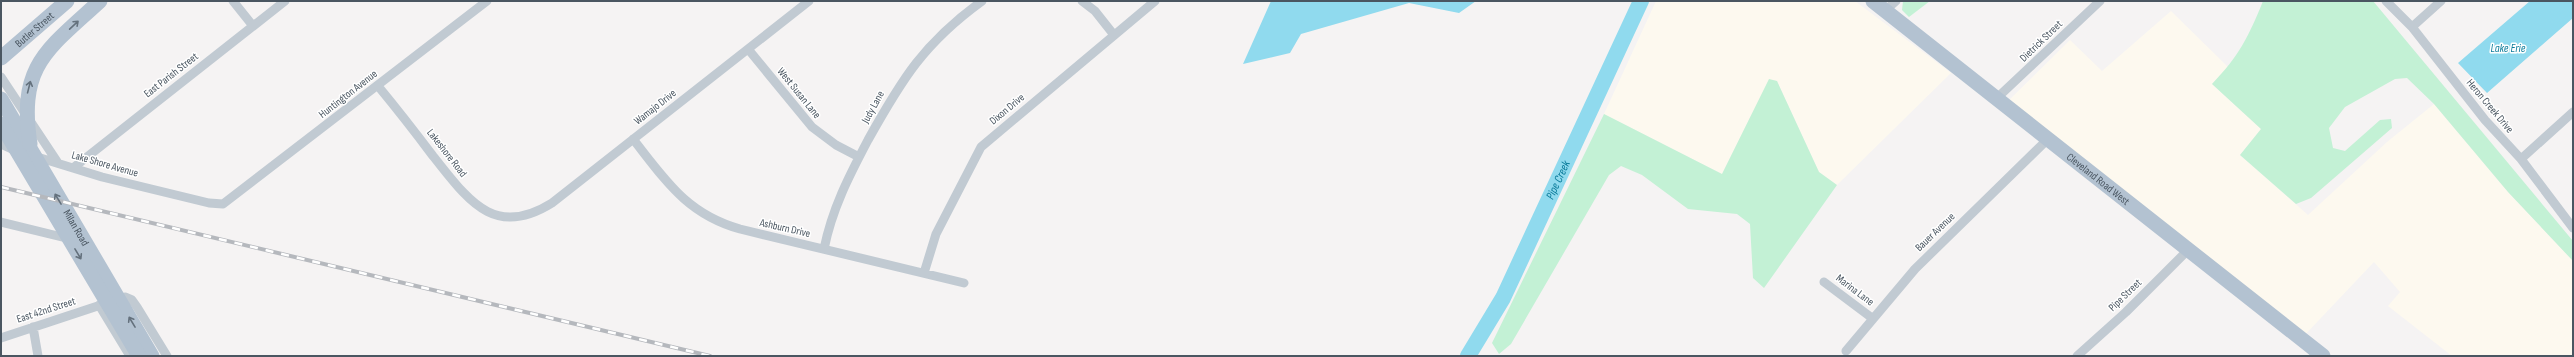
<svg xmlns="http://www.w3.org/2000/svg" width="2574" height="357" font-family="'Sofia Sans Condensed',sans-serif">
	<style>
		.commercial { fill: #fdf9ef }
		.green { fill: #c3f1d5 }
		.water { fill: #90daee }
		.lines { fill: none; stroke-linecap: round; stroke-linejoin: round }
		.river { stroke: #90daee; stroke-width: 16 }
		.minor { stroke: #c1cad2; stroke-width: 9 }
		.primary { stroke: #b3c2d1; stroke-width: 15 }
		.rail-casing { stroke: #b5b8bd; stroke-width: 4 }
		.rail { stroke: #fff; stroke-width: 2.5; stroke-dasharray: 8; stroke-linecap: butt }
		.oneway { stroke: #64717d }
		.labels { text-anchor: middle; dominant-baseline: central; stroke-width: 3; stroke-linejoin: round; paint-order: stroke }
		.street-label { font-size: 11px; fill: #4a5661; stroke: #fff }
		.water-label { font-size: 12px; font-style: italic; fill: #0c7c9b; stroke: #fff }
	</style>
	<rect width="100%" height="100%" fill="#f5f3f3"/>
	<path class="commercial" d="M1656,1H1855L1951,73L1837,185L1819,172L1777,81L1769,80L1722,174L1604,114Z
		M2171,11L2228,67L2212,84L2261,129L2240,155L2308,215L2387,142L2434,104L2508,192L2573,261V356H2452L2388,306L2400,292L2374,262L2301,339L2001,108L2070,40L2102,71Z"/>
	<path class="green" d="M1903,1H1930L1909,17L1902,10Z
		M2263,1H2373L2573,241V261L2508,192L2434,104L2407,78L2395,79L2345,107L2329,128L2333,148L2345,151L2380,120L2391,119L2392,128L2311,198L2296,204L2240,155L2261,129L2212,84C2239,56 2249,36 2263,1Z
		M1769,79L1777,81L1819,172L1837,185L1764,288L1753,278L1750,224L1737,214L1688,209L1642,175L1621,166L1609,175L1511,344L1499,354L1492,343L1604,114L1722,174Z"/>
	<path class="water" d="M1271,1H1476L1459,13L1409,3L1301,34L1290,53L1243,64Z
		M2530,1H2573V18L2487,93L2458,63Z"/>
	<g class="lines">
		<path class="river" id="s1" d="M1468,356L1503,298L1641,1"/>
		<path class="minor" d="M233,1L253,26
			M1082,1L1095,11L1114,35
			M2386,1L2412,27L2485,120L2521,159L2573,228
			M1886,10L1896,1
			M2412,27L2441,1
			M748,49L812,127L836,145L859,157
			M1,77L58,163
			M378,86C397,109 415,132 433,156C467,198 493,240 552,203L809,1
			M1998,97L2100,1
			M633,139C666,181 687,214 740,229L964,283
			M1,144L18,152
			M34,156L102,177L209,203L223,204L487,1
			M2521,159L2573,112
			M73,168L285,1
			M1,222L62,237
			M824,249C832,209 849,176 868,140C902,79 924,43 982,1
			M924,273L936,234L981,147L1155,1
			M1824,282L1872,318
			M99,305L130,356
			M33,327L38,356
			M1,338L125,297L132,300L137,307L167,356
			M1846,351L1915,269L2049,138
			M2077,356L2126,312L2188,250"/>
		<g class="primary">
			<path id="s2" d="M1873,1L2323,356"/>
			<path id="s3" d="M1,58L67,1"/>
			<path id="s4" d="M1,99L152,356"/>
			<path d="M1,124L139,356"/>
			<path d="M30,144C18,65 47,50 100,1"/>
		</g>
		<g class="rail-casing">
			<path id="rail" d="M1,187L710,356"/>
		</g>
		<use href="#rail" class="rail"/>
	</g>
	<defs><path id="oneway-shaft" d="M-6 0H5M1.5-3L5.5 0L1.5 3" fill="none" stroke-width="1.6" stroke-linecap="round" stroke-linejoin="round"/></defs>
	<g class="oneway">
		<use href="#oneway-shaft" transform="translate(74 25) rotate(-43)"/>
		<use href="#oneway-shaft" transform="translate(29 87) rotate(-76)"/>
		<use href="#oneway-shaft" transform="translate(58 199) rotate(-121)"/>
		<use href="#oneway-shaft" transform="translate(78 254) rotate(59)"/>
		<use href="#oneway-shaft" transform="translate(132 322) rotate(-121)"/>
	</g>
	<g class="labels">
		<g class="street-label">
			<text stroke="none"><textPath href="#s3" startOffset="44">Butler Street</textPath></text>
			<text transform="translate(2041 41) rotate(-44)">Dietrick Street</text>
			<text transform="translate(171 75) rotate(-38)">East Parish Street</text>
			<text transform="translate(799 93) rotate(51)">West Susan Lane</text>
			<text transform="translate(348 94) rotate(-38)">Huntington Avenue</text>
			<text transform="translate(2490 106) rotate(50)">Heron Creek Drive</text>
			<text transform="translate(655 107) rotate(-38)">Wamajo Drive</text>
			<text transform="translate(873 107) rotate(-61)">Judy Lane</text>
			<text transform="translate(1007 109) rotate(-40)">Dixon Drive</text>
			<text transform="translate(447 153) rotate(52)">Lakeshore Road</text>
			<text transform="translate(105 164) rotate(16)">Lake Shore Avenue</text>
			<text stroke="none"><textPath href="#s2" startOffset="287">Cleveland Road West</textPath></text>
			<text stroke="none"><textPath href="#s4" startOffset="149">Milan Road</textPath></text>
			<text transform="translate(785 228) rotate(13)">Ashburn Drive</text>
			<text transform="translate(1935 232) rotate(-44)">Bauer Avenue</text>
			<text transform="translate(1855 290) rotate(37)">Marina Lane</text>
			<text transform="translate(2125 295) rotate(-44)">Pipe Street</text>
			<text transform="translate(46 310) rotate(-18)">East 42nd Street</text>
		</g>
		<g class="water-label">
			<text x="2508" y="48">Lake Erie</text>
			<text stroke="none"><textPath href="#s1" startOffset="198">Pipe Creek</textPath></text>
		</g>
	</g>
	<rect width="2574" height="357" fill="none" stroke="#4a5661" stroke-width="4"/>
</svg>
